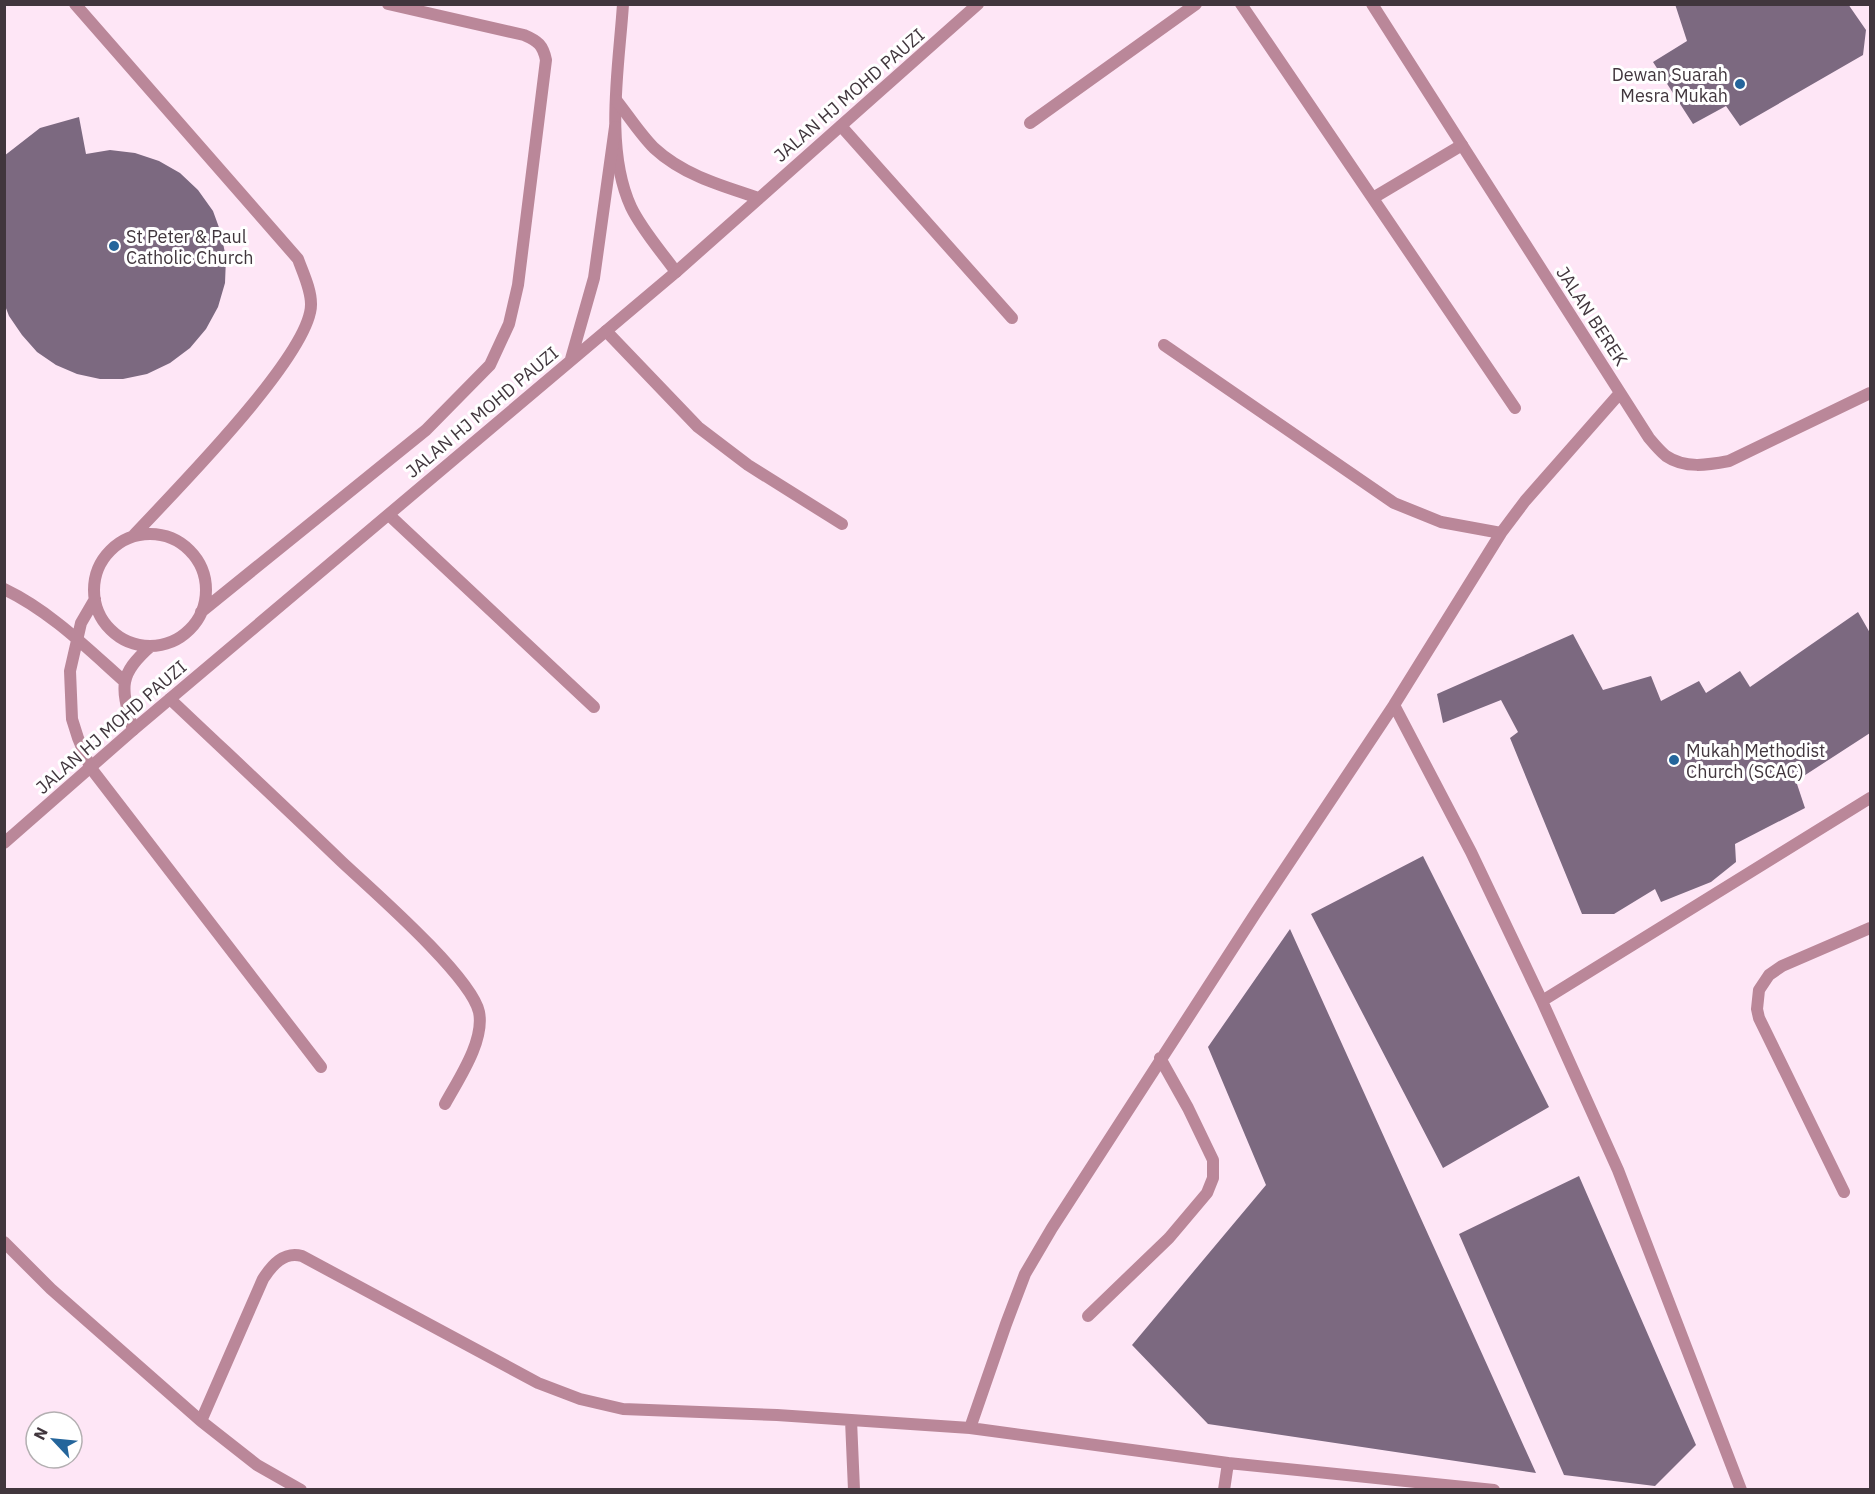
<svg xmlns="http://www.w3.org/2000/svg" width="1875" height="1494" font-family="'IBM Plex Sans',sans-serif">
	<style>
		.building { fill: #7c6980 }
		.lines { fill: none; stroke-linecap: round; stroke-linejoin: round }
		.service { stroke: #ba8799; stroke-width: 12 }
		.minor { stroke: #ba8799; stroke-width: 12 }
		.tertiary { stroke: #ba8799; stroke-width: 12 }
		.poi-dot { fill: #24659b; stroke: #fff; stroke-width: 2 }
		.labels { text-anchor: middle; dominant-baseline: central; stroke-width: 6; stroke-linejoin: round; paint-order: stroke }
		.poi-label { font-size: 18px; fill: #41363d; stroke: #fff; text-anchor: start }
		.street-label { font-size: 18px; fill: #41363d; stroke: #fff }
	</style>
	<rect width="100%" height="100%" fill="#fee6f6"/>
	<path class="building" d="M1675,4H1848L1866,30L1863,55L1740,126L1726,106L1693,124L1653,62L1687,41Z
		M79,117L86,154L110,150L135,153L159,161L180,173L198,190L213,211L221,233L226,258L225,283L218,307L206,329L190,348L170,363L147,374L123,379H100L77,374L56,365L37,352L22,335L9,316L4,303V156L40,128Z
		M1858,612L1870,633V733L1796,781L1805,808L1735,844L1736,862L1711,882L1661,902L1655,889L1614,914H1582L1510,738L1518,732L1501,700L1443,723L1437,694L1573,634L1603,690L1651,676L1661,701L1699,681L1706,693L1740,671L1750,687Z
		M1423,856L1549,1107L1443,1168L1311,914Z
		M1290,929L1536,1473L1208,1424L1132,1345L1266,1185L1208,1047Z
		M1579,1176L1696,1445L1655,1486L1564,1475L1459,1234Z"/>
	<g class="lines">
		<path class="service" d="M75,4L298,259C303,273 311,289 311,304C312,354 171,495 133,536
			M1241,4L1515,408
			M1030,123L1196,4
			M841,126L1012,318
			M1373,198L1462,145
			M606,331L698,427L748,465L842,524
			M389,515L594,707
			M94 590a56 56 0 1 1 112 0a56 56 0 1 1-112 0Z
			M4,589C50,611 87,648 124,681
			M95,599L81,623L70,671L72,719L78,738L90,767L321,1067
			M201,612L426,430L490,365L509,324L518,285L546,60C543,45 538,41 524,35L388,4
			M170,699C227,753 285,807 342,862C372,890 471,976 479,1012C485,1041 458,1080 445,1104
			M133,730C122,689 116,676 151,646"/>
		<path class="minor" d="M623,4C619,67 604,148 631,207C642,230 661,251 676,272
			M1372,4L1649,438C1654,444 1660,451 1666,456C1685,469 1708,465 1729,461L1870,393
			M1164,345L1394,503L1441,522L1501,533
			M1394,705L1471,852L1542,1001L1618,1170L1741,1490
			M1542,1001L1870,798
			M1844,1192L1759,1018L1757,1009L1759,990L1769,975L1782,966L1870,928
			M4,1242L51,1289L201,1421L263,1279C272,1265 284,1251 302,1256L538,1383L580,1399L623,1409L777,1415L970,1428L1228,1463L1494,1490
			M1088,1316L1169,1238L1207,1193L1213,1178V1160L1188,1108L1160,1058
			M851,1420L854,1490
			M201,1421L257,1465L301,1490
			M970,1428L1006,1324L1025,1274L1052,1228L1255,914L1394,705L1501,533L1525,501L1620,393
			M1224,1490L1228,1463"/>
		<path class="tertiary" d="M616,100C628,115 640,134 654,148C683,175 722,186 759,198
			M571,359L594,278L615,127
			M4,843L133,730L676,272L978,4"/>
	</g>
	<g class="poi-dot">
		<circle cx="1740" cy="84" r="6"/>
		<circle cx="114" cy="246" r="6"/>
		<circle cx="1674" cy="760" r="6"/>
	</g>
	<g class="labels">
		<g class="poi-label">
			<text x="1728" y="74" text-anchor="end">Dewan Suarah<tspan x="1728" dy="21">Mesra Mukah</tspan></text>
			<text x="126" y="236">St Peter &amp; Paul<tspan x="126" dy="21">Catholic Church</tspan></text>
			<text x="1686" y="750">Mukah Methodist<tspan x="1686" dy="21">Church (SCAC)</tspan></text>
		</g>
		<g class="street-label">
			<text transform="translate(849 95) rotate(-41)">JALAN HJ MOHD PAUZI</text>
			<text transform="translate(1592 316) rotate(57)">JALAN BEREK</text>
			<text transform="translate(482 412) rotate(-40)">JALAN HJ MOHD PAUZI</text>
			<text transform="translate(111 727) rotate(-41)">JALAN HJ MOHD PAUZI</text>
		</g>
	</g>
	<rect width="1875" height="1494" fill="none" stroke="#41363d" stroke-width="12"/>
	<g transform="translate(54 1440) rotate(296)"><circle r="28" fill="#ffffff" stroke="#b3afb1" stroke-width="1.5"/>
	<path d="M0-4.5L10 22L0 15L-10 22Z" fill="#24659b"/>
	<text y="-9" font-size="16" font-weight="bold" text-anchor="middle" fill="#41363d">N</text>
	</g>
</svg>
